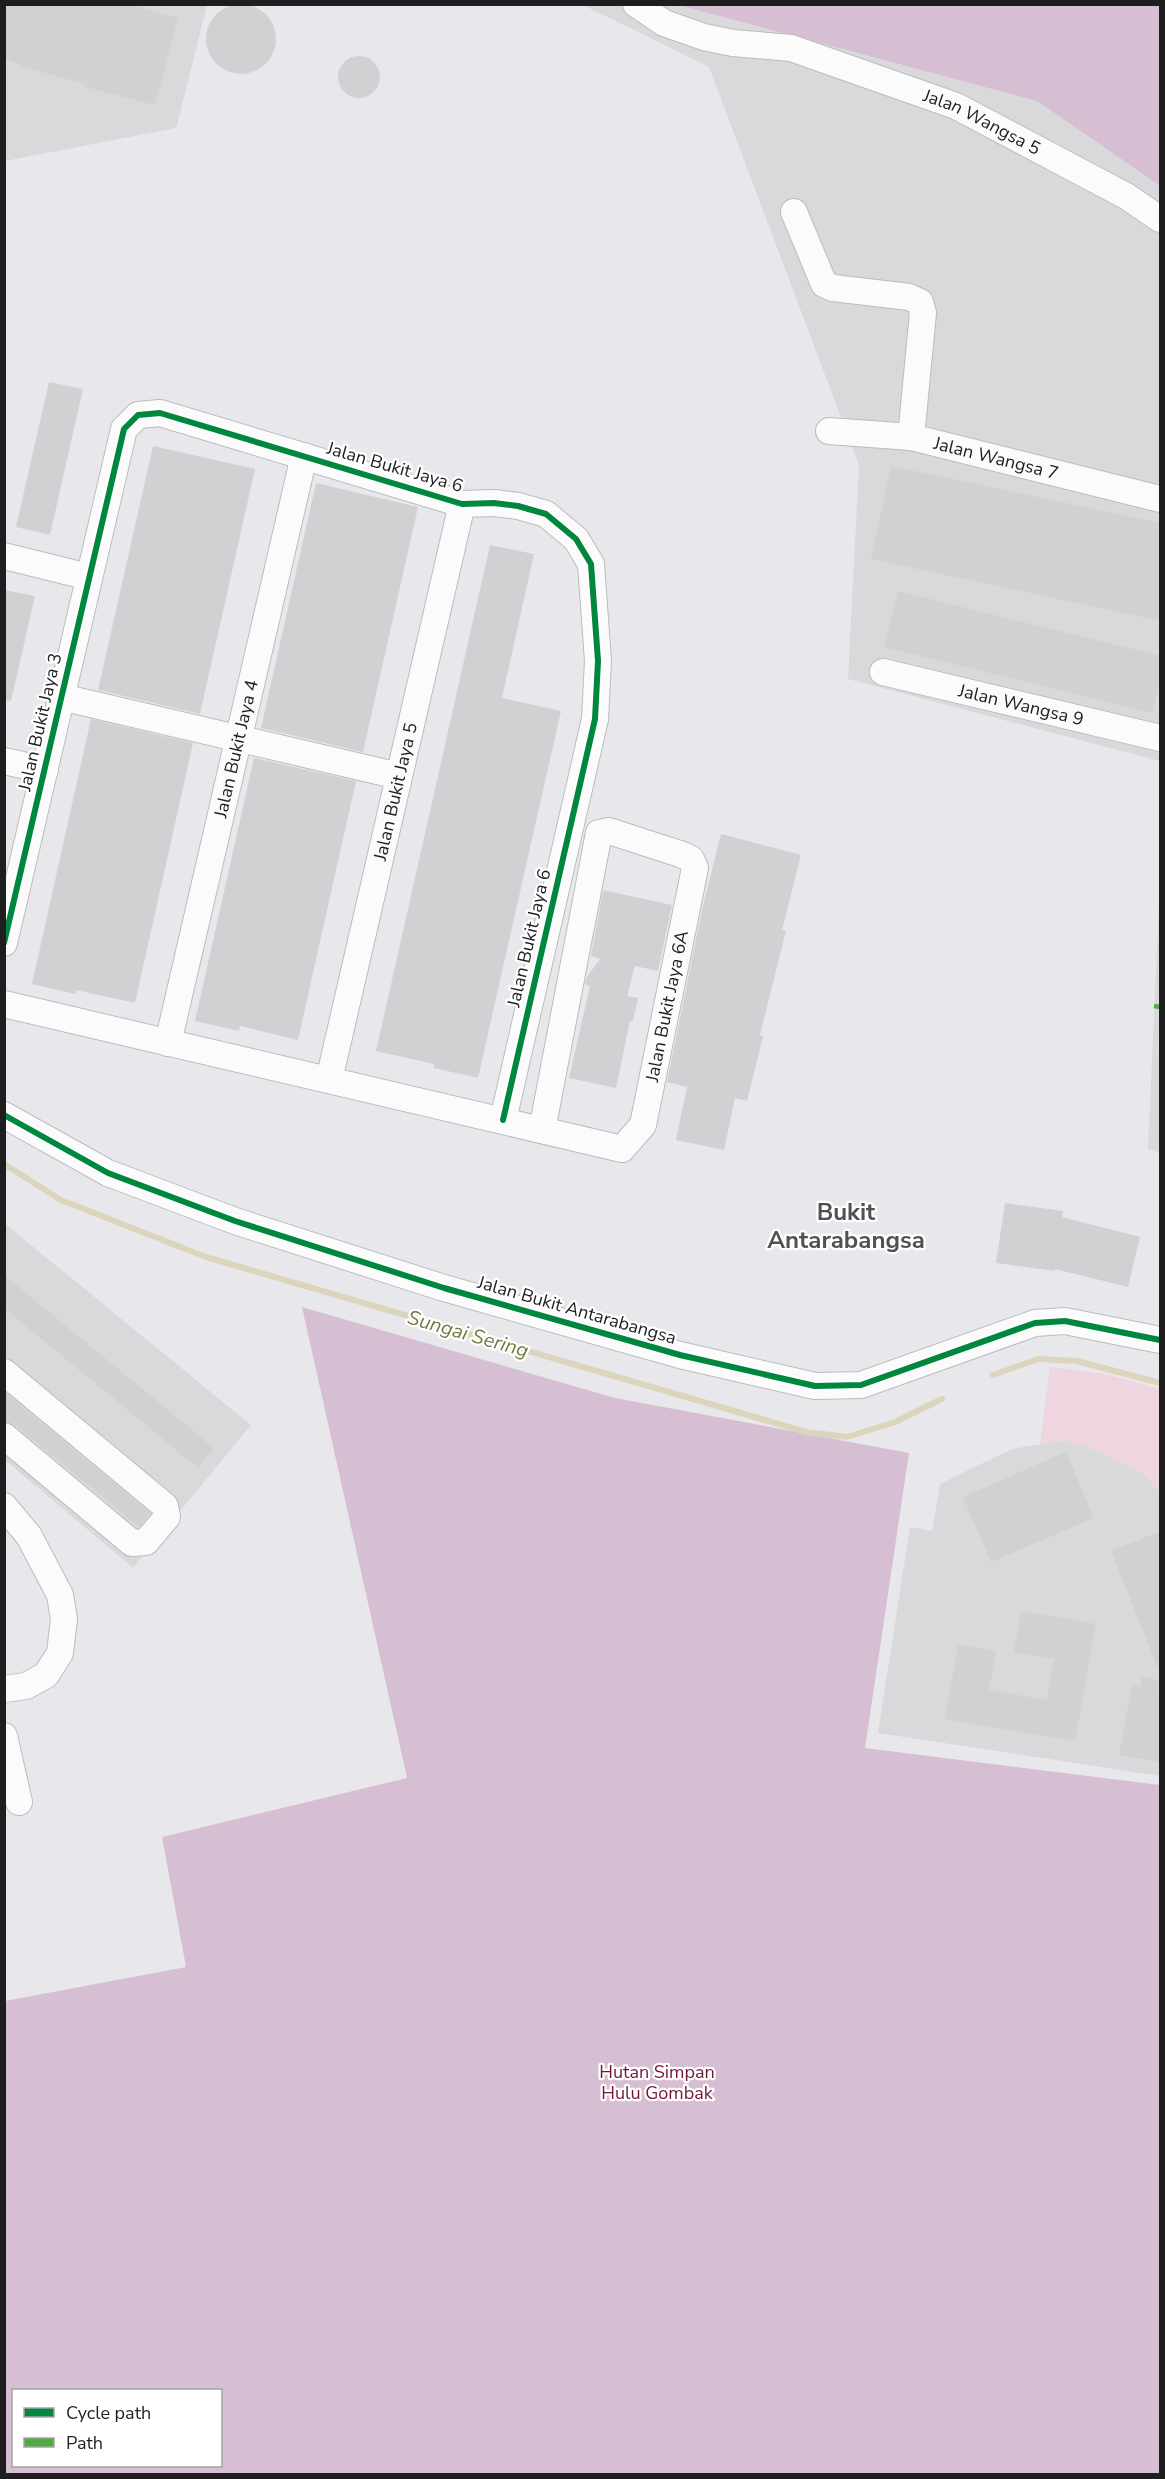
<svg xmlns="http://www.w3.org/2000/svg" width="1165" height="2479" font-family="'Nunito Sans',sans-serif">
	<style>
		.residential { fill: #d9d9db }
		.forest { fill: #d7bfd3; fill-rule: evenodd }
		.park { fill: #eed5e0 }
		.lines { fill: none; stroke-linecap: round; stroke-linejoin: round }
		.stream { stroke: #dcd5be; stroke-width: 6 }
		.building { fill: #d1d1d4 }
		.minor-casing { stroke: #bcbcbe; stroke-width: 28 }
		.minor { stroke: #fcfbfc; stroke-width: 26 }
		.quiet { stroke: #52aa43; stroke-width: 4.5; stroke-dasharray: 9 4.5; stroke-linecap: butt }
		.cycleway-casing { stroke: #fff; stroke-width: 10 }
		.cycleway { stroke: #00873e; stroke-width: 6 }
		.labels { text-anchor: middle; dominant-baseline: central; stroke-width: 4.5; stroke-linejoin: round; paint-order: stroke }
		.street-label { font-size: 18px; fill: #1e1e1e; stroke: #fff }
		.park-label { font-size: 18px; fill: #711738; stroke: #fff }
		.water-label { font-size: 20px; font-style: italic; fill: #747841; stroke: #fff }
		.district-label { font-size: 24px; font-weight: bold; fill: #515151; stroke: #fff }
	</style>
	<rect width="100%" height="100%" fill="#e8e7ec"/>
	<path class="residential" d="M5,5H207L176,128L5,161Z
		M583,5H678L1037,101L1160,186V761L848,679L859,465L709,67Z
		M1160,883V1153L1148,1149Z
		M4,1223L251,1425L133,1568L5,1460Z
		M1066,1440L1095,1450L1141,1472L1160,1492V1776L878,1733L910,1527L932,1531L940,1484L1012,1449Z"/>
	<path class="forest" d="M678,5H1160V186L1037,101Z
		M302,1307L615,1398L909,1453L865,1748L1160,1785V2474H5V2001L186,1967L162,1837L407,1778ZM14,2390H220V2466H14Z"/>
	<path class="park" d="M1050,1367L1101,1373L1160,1389V1492L1141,1472L1095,1450L1066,1440L1040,1444Z"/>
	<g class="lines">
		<path class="stream" d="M4,1164L61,1200L206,1257L806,1432L847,1437L895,1422L942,1399
			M993,1375L1038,1359L1077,1361L1160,1383"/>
	</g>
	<path class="building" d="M206 39a35 35 0 1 1 70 0a35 35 0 1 1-70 0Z
		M4,4H128L178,18L155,105L85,87L86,84L19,66L20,64L4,59Z
		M338 77a21 21 0 1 1 42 0a21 21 0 1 1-42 0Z
		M49,382L83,389L50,535L16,527Z
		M153,446L255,469L200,714L98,690Z
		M891,466L1161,523V621L871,559Z
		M316,483L418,507L363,752L261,728Z
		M490,545L534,554L502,698L561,711L478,1078L434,1068V1064L376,1051Z
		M4,590L35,596L11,701L4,700Z
		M898,591L1161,656V680L1152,713L884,647Z
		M91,719L193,743L135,1003L76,990L75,994L32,984Z
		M254,758L356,781L298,1040L240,1026L239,1031L195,1021Z
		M721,834L801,855L782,930L786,931L760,1035L763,1036L747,1101L735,1098L724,1150L676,1140L687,1087L667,1082L702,910Z
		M603,890L672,905L658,971L635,966L627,996L638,998L633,1021H630L616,1088L569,1078L590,986L585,984L587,977L600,959L591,956Z
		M1005,1203L1063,1211L1062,1217L1140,1237L1128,1287L1055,1269V1271L996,1263Z
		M4,1275L214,1448L198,1468L4,1308Z
		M4,1392L150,1513L139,1527L14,1424L4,1421Z
		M1066,1452L1094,1518L991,1562L963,1497Z
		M1161,1531V1673H1160L1111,1551Z
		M1021,1611L1096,1624L1075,1741L945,1719L958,1645L996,1651L989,1690L1047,1700L1054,1659L1014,1652Z
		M1142,1677L1159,1680L1157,1690L1161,1691V1762L1119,1755L1132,1685L1140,1687Z"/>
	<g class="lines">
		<g class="minor-casing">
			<g id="minor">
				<path id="s1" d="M636,4L664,23L704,37L733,43L791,48L956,106L1126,196L1160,219"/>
				<path d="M794,212L824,284L833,288L909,297L920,302L923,313L911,437"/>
				<path id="s2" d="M829,431L911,437L1160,499"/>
				<path d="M4,556L89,577"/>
				<path id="s3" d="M883,672L1160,738"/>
				<path d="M61,697L399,776"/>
				<path d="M4,761L45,770"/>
				<path d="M4,943L124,429L138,415L160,413L462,504L494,503L518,506L546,514L576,539L591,564L598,661L595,719L503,1120"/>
				<path id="s4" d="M4,1004L622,1149L643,1125L695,868L691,859L683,855L609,831L599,833L542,1130"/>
				<path id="s5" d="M168,1043L304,456"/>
				<path id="s6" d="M329,1080L462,504"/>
				<path d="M4,1115L108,1173L235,1221L444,1288L680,1355L815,1386L861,1385L1035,1323L1065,1321L1160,1340"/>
				<path d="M4,1372L165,1506L167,1517L146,1542L132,1543L4,1436"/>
				<path d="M4,1506L29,1536L60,1595L64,1619L60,1653L46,1675L26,1686L4,1689"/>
				<path d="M4,1736L19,1802"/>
			</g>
		</g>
		<use href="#minor" class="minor"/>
		<path class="quiet" d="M1154,1006L1160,1007"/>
		<g class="cycleway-casing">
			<path id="cycleway" d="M4,943L124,429L138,415L160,413L462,504L494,503L518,506L546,514L576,539L591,564L598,661L595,719L503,1120
				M4,1115L108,1173L235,1221L444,1288L680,1355L815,1386L861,1385L1035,1323L1065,1321L1160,1340"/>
		</g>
		<use href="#cycleway" class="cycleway"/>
	</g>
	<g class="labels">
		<g class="street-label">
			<text stroke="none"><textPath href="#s1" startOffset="369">Jalan Wangsa 5</textPath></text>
			<text stroke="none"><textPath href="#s2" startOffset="170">Jalan Wangsa 7</textPath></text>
			<text transform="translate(395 467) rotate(16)">Jalan Bukit Jaya 6</text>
			<text stroke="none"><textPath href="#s3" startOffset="142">Jalan Wangsa 9</textPath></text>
			<text transform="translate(40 722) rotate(-77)">Jalan Bukit Jaya 3</text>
			<text stroke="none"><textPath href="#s5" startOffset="302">Jalan Bukit Jaya 4</textPath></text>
			<text stroke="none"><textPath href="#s6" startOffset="296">Jalan Bukit Jaya 5</textPath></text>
			<text transform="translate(529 938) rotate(-77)">Jalan Bukit Jaya 6</text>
			<text stroke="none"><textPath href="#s4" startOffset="788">Jalan Bukit Jaya 6A</textPath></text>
			<text transform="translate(577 1310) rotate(16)">Jalan Bukit Antarabangsa</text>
		</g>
		<g class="park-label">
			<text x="657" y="2072">Hutan Simpan<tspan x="657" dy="21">Hulu Gombak</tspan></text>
		</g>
		<g class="water-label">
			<text transform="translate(468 1334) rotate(16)">Sungai Sering</text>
		</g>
		<g class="district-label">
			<text x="846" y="1212">Bukit<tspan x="846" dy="28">Antarabangsa</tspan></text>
		</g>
	</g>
	<rect width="1165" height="2479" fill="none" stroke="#1e1e1e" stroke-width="12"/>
	<rect x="12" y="2389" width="210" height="78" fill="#ffffff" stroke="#a5a5a5" stroke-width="1.5"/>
	<rect x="24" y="2408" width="30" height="9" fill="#00873e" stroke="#a5a5a5" stroke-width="1.5"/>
	<text x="66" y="2419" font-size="18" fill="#1e1e1e">Cycle path</text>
	<rect x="24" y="2438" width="30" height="9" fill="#52aa43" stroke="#a5a5a5" stroke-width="1.5"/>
	<text x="66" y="2449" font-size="18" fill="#1e1e1e">Path</text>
</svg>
